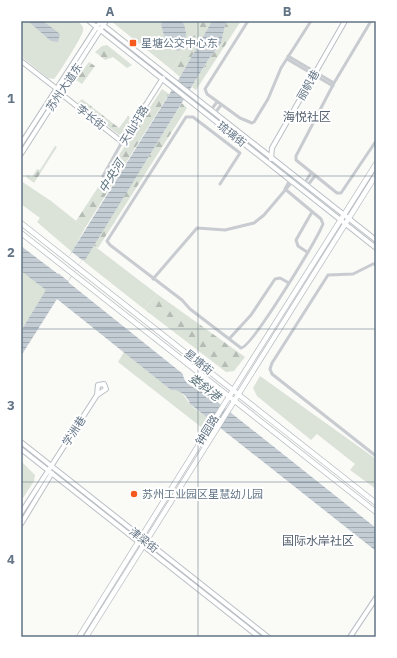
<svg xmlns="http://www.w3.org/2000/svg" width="397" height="658" font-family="'IBM Plex Sans','Noto Sans SC',sans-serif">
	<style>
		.grass { fill: #dbe2d8 }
		.forest { fill: url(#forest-firs) }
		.water { fill: url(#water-rules) }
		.pier { fill: #fafaf7 }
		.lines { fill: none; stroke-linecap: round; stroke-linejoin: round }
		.secondary-casing { stroke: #b9bfc4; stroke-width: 6 }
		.primary-casing { stroke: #babfc3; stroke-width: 6 }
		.street { stroke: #c8ccd0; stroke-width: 3 }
		.secondary { stroke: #fff; stroke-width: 4 }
		.primary { stroke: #fff; stroke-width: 4.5 }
		.grid { fill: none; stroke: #627485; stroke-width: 1; stroke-opacity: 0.55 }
		.poi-dot { fill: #f4591d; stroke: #fff; stroke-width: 1.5 }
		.labels { text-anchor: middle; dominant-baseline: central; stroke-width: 4; stroke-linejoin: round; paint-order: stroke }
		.poi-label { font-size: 11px; fill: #627485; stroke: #fff; text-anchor: start }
		.street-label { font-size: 11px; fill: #627485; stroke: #fff }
		.neighbourhood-label { font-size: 12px; fill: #556270; stroke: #fff }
		.water-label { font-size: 12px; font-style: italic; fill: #5d747e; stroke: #fff }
		.neatline { fill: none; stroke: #627485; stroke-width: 1.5 }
		.grid-label { font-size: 13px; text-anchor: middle; font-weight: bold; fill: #627485 }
	</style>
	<defs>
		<pattern id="forest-firs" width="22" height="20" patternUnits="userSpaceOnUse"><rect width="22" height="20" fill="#dbe2d8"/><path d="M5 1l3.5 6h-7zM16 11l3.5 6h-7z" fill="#b5bcb5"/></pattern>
		<pattern id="water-rules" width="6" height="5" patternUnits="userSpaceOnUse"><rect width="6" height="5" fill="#c3cdd3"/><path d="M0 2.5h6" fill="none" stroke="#a2abb1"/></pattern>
	</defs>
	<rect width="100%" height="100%" fill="#fafaf7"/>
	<path class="grass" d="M21,21H77C81,24 84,26 83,31C83,35 58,75 54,79L48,78L23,58L21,53Z
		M111,21H203L172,70Z
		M21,181L51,201L85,228L72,252L37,222L40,218L21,204Z
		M93,245L157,294L144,309L82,260L85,259Z
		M21,271L47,290L21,331Z
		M124,352L171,390C183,389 185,399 191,405C195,410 202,413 207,417L201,427L118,362Z
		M260,376L376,459V489L350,470L355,464L317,434L311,440L257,396L253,388Z
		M21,461L35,475L34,481L21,501Z"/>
	<path class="forest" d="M203,21H212L180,77L172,70Z
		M226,21H241L196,90L192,87L210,57L221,45Z
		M107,45L132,65L127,68L113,57L105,60L95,52L102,46Z
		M89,62L95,66L82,84L76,80Z
		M162,89L169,94L85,228L76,221Z
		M82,99L119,128L128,116L132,120L123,133L119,135L78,103Z
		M182,103L187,108L98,248L93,245Z
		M55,146L57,147L34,183L26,177L28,175L32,177L37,169L40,170Z
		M157,294L245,357L234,371L226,372L144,309Z"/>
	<path class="water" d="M43,21L60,34L58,42L51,41L29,22Z
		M164,21H180L184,24L186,33L185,45L178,51C166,45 164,37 161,24Z
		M212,21H226L221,44L210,57L85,260H82L68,282L183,374C183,382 193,389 201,389L376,528V551L190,404C188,396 179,389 171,390L57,299L21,356V331L46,290L21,271V246L58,274L180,77Z"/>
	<path class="pier" d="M72,252L82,260L68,281L58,273Z"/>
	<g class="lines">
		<g class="secondary-casing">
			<path id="secondary" d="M89,21L376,248
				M98,21L376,240
				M21,61L57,89
				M60,93L122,142L163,78
				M21,144L98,25
				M21,154L106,21
				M271,159L272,148L345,21
				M21,442L268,637
				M21,449L259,637
				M21,513L97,395L106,389L104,384L98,385L97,395
				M21,524L52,473
				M350,637L376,598"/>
		</g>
		<g class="primary-casing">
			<path id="primary" d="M21,223L376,503
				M21,233L376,512
				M79,637L213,422L376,164
				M86,637L376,175"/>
		</g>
		<path class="street" d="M248,21L205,89L207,94L240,118L252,123L254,122L268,99L281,68L311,21
			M371,21L334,83L296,156V160L337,193H341L376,141
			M288,56L334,83
			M287,59L333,86
			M211,110L217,102
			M215,113L221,105
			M103,176L122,142
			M220,184L240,153L193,117H186L107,241L110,245L182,300L190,309L241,348C252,347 316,241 323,224L321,219L285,189
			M304,184L311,173
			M307,186L315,176
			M285,189L290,180
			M307,252L298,246L296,240L312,212
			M376,264H373L353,274L328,275L272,363L270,369L272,374L376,456
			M153,279L197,228L225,230L254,223L264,215L292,182
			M229,339L251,315L275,279L280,278L289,283"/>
		<use href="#secondary" class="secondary"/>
		<use href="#primary" class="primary"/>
	</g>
	<path class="grid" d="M198,21V637M21,176H376M21,329H376M21,482H376"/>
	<g class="poi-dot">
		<rect x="129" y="39" width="8" height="8" rx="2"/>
		<circle cx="134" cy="494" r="4"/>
	</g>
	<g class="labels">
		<g class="poi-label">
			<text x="141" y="43">星塘公交中心东</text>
			<text x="142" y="494">苏州工业园区星慧幼儿园</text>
		</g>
		<g class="street-label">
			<text transform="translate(308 85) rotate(-60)">丽帆巷</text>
			<text transform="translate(64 87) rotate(-56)">苏州大道东</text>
			<text transform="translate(91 117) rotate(38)">李长街</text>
			<text transform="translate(134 125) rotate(-59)">天仙圩路</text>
			<text transform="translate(232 134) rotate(38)">琉璃街</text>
			<text transform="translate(199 362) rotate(38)">星塘街</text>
			<text transform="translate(207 430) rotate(-58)">钟园路</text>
			<text transform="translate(74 431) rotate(-57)">学洲巷</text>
			<text transform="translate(144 540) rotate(38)">津梁街</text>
		</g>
		<g class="neighbourhood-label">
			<text x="307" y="116">海悦社区</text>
			<text x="318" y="540">国际水岸社区</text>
		</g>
		<g class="water-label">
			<text transform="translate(111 176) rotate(-58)">中央河</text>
			<text transform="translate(205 387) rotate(38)">娄斜港</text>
		</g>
	</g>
	<rect width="397" height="658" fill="none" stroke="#ffffff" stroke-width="44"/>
	<rect x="22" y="22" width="353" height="614" class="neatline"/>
	<g class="grid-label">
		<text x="110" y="16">A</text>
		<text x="287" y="16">B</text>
		<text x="11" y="103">1</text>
		<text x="11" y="257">2</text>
		<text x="11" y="410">3</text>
		<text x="11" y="564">4</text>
	</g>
</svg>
